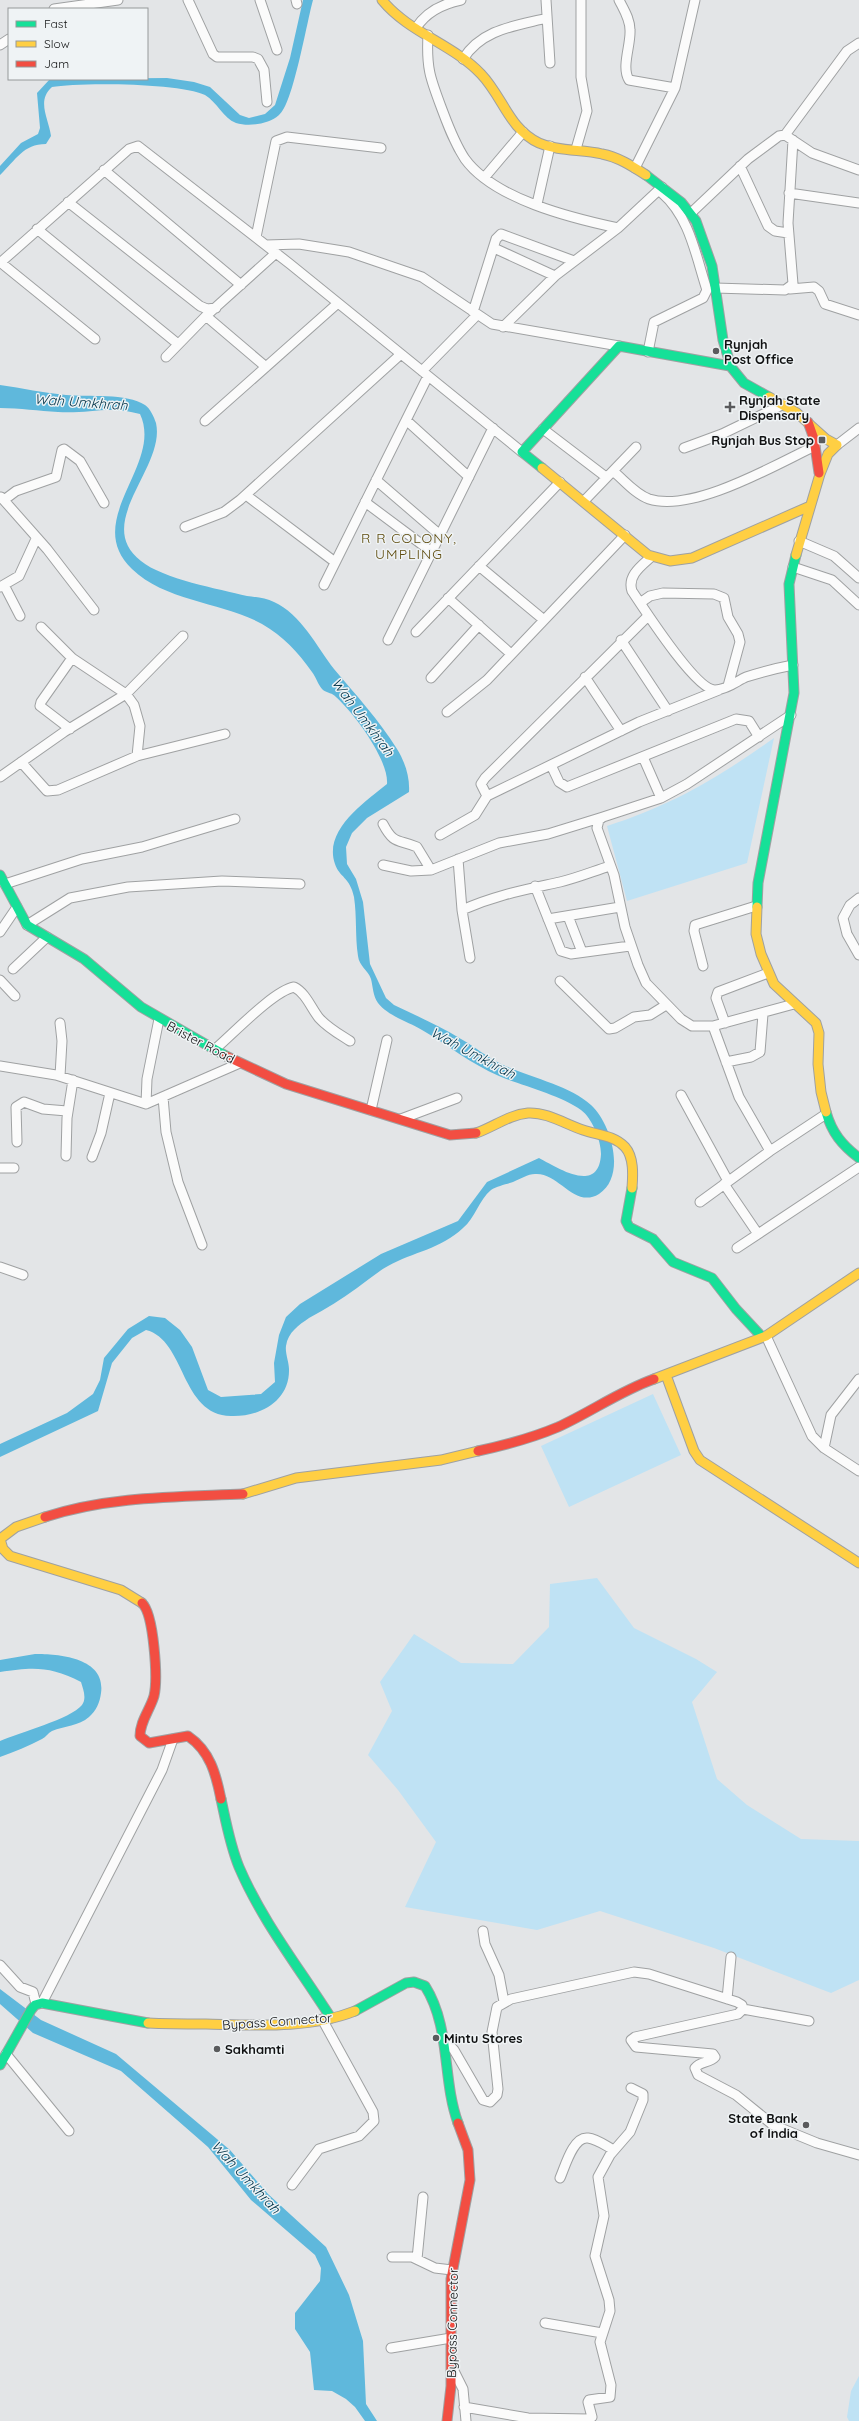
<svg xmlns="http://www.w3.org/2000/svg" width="859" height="2421" font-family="Quicksand,sans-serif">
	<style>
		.green { fill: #bfe2f4 }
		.water { fill: #5fb8dc }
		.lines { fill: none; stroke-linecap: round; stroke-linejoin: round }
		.street-casing { stroke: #9fa1a2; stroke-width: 11 }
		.fast-casing { stroke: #9fa1a2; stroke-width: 11 }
		.slow-casing { stroke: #9fa1a2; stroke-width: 11 }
		.jam-casing { stroke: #9fa1a2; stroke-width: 11 }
		.street { stroke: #fbfbfb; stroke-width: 9 }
		.fast { stroke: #16e098; stroke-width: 9 }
		.slow { stroke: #ffcf43; stroke-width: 9 }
		.jam { stroke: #f24e42; stroke-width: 9 }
		.poi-dot { fill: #5a5b5d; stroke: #eff3f5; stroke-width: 1.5 }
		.labels { text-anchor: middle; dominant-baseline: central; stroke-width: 3; stroke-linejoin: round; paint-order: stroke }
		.poi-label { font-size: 13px; font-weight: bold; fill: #101112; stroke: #eff3f5; text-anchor: start }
		.street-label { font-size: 13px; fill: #101112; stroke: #eff3f5 }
		.water-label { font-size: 14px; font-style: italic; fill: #003348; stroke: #eff3f5 }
		.neighbourhood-label { font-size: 14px; letter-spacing: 1px; fill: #604d10; stroke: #eff3f5 }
	</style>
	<rect width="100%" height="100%" fill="#e3e5e7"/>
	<path class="green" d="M774,738L747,863L627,901L607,826C673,805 719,777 774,738Z
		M653,1394L681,1455L569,1507L541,1446Z
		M597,1578L634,1628L696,1659L717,1672L692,1702L717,1779L747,1805L801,1839L859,1841V1980L831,1993L714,1948L600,1911L537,1930L405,1907L436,1842L398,1790L368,1755L392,1711L380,1682L414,1634L461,1663L513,1664L549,1627L550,1584Z
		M859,2376V2421H849L847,2417L851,2391Z"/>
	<path class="water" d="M303,0H313C307,21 293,105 279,115C269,124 249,127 236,123C223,118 217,102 205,95C182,83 78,82 52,87C36,101 49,119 51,136L46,144C23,144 16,160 0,175V166L21,143L38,134L40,128L37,93L50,79L167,78L194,82L210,87L240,115L249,118L265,114L275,105L290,58Z
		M0,385C22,388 44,393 66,395C88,397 127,393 145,405C150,408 154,417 156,423C166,468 92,523 141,561C163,579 219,589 247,596C255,597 266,598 274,602C301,614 317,647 334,669C356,695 379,720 397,749C405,762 410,777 409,792L367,818L352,833L346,847L347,864L356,879L363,902L370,964L386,998L394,1005C417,1016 440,1026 461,1039C475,1047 487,1057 501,1064C528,1077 570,1085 591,1105C611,1123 627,1176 599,1194C574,1209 559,1172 535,1174C528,1174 520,1179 513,1182C507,1184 497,1186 491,1190C479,1200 475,1218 463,1228C441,1249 413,1252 388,1266C377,1272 367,1281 357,1288C342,1299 326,1309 309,1318C299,1325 288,1332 286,1346C285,1353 289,1362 289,1369C290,1401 260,1417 231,1416C180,1415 186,1340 146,1330L132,1338L112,1363L98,1411L0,1457V1444L67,1413L93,1394L100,1380L104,1358L128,1329L149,1316L165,1318L180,1330L192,1347L208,1390L221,1397L261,1394L275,1382L274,1363L279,1335L286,1317L300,1304L381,1254L458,1221L487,1182L539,1158C558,1168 599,1195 601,1154C601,1140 592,1118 581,1110C560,1095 523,1086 499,1076C471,1064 448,1045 422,1030C409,1022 388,1016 378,1003C373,996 373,987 371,979C368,970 359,966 358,956C355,936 357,917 354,897C350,877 339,877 335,864C323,830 365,802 387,784C389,760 354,713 336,697C333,693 327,693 323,690C318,685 316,677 312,672C298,652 283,636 262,624C223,602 166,602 132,569C81,520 164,465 140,414C109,405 89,414 58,412C39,411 20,408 0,408Z
		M35,1654C60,1654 106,1658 101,1693C100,1702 96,1711 89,1717C79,1726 64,1726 52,1731C48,1733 46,1737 42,1739C29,1746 14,1752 0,1757V1741C18,1733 71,1719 82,1705C87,1698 83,1689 81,1682C50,1666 33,1667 0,1672V1660Z
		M0,1989L41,2020L116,2054L230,2150L268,2194L326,2247L349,2295L363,2341L366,2404L377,2421H365L355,2407L346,2399L332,2391L314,2390L310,2352L295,2329V2313L320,2281L321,2268L315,2255L251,2200L208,2147L121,2071L33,2033L0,2004Z"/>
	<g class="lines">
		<g class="street-casing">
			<path id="street" d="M188,0L213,54L217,57H253L258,59L264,70L267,102
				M260,0L277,50
				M296,0L297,4
				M546,0L550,63
				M619,0C624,10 630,19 630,30C631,45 621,67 629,80L675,88
				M54,9L118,0
				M416,28C426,12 442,4 461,0
				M428,35C426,70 431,80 443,112C449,128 455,144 465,159C494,199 571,218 618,228
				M0,45L9,39
				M463,59C482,29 515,26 547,18
				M785,135L847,51L859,43
				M576,149L587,111L581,77V0
				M740,166L768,226L775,231L788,233
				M635,168L675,88L695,0
				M104,170L241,285
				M484,178L523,132
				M789,193L859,203
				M68,202L200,306L207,309L216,308
				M537,204L550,146
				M691,213L748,159L779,136L785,135L812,153L859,170
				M37,229L178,344
				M256,237L276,141L287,137L381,148
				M266,245L299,244L349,252L422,277L492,324L619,346
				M494,248L555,276
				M0,262L95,339
				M0,263L129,149L138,146L290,264L522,452
				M715,288L785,290L793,284L788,223L793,140
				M790,289L814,287L819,291L825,304L859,315
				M473,312L496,239L501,234L574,261
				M206,316L266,367
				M503,327L555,276L618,228L662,187
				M648,352L654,322L703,298L707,290C696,257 690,217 662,193
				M166,357L206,316L276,253
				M422,371L477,315
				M406,420L469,477
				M205,421L338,303
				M543,429L606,477
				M837,445L859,428
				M684,448L722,434L784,404
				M613,471C624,480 635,494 649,499C693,513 775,465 815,446
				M376,480L440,535
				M246,495L335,562
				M1,497L47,549L94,610
				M4,500L16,491L56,477L62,450L64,449L80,461L104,503
				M584,501L636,447
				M365,502L432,552
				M185,527L224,512L240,500L401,354
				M799,541L834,556L859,578
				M651,557C641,566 627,576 632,591C644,609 696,690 715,690C726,690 737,681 746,677C762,672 777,668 793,665
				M479,566L544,620
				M793,567L832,580L859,605
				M4,585L20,616
				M324,585L428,376
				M0,587L19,576L36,539
				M448,598L511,654
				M640,603L650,596L663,593L714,594L724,598L728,617L738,634L740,642L728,686
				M41,627L72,658L126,694L134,705L140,726L137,756
				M416,632L560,482
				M388,640L493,428
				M621,640L668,711
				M585,677L621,731
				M431,678L479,625
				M447,712L487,680L625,535
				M791,715L687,784L661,798L603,817L599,820L597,828L614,875L625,927L638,965L646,983L681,1019L692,1026H713L794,1004
				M70,729L40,706L41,702L72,658
				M643,757L661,798
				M21,762L47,791L58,790L137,756L225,734
				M551,765L559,782L567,787L736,719L749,721L759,737
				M0,777L64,732L126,694L183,636
				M487,796L639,722L719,690
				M383,824C394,845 398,839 417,847L431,870
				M440,835L475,815L487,796L481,784L485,778L648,616
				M458,859L462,910L470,958
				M383,865L411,871L431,870L499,843L548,834L603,817
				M5,884L82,859L142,847L235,819
				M535,886L561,951L571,954L630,946
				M859,898L850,905L843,918L847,934L859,955
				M462,910C496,895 524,890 560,882C577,878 594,871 610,866
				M568,916L582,952
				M548,919L620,907
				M27,925L70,898L128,887L222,881L300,884
				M0,932L17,907
				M703,966L694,931L695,925L756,906
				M13,969L47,937
				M0,980L15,996
				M560,981L609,1029L615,1028L634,1017L650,1015L666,1005
				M60,1023L62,1041L60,1076
				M725,1023L716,998L718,992L768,973
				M713,1026L739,1097L770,1151
				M214,1050C232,1035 273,991 294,987C306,993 311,1008 319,1018C328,1028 339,1034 350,1041
				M726,1062L751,1057L760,1052L763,1014
				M0,1066L56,1075L146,1104L240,1063
				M681,1095L728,1181
				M163,1097L166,1132L178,1182L202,1245
				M146,1104L147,1079L159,1019
				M371,1110L387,1040
				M401,1119L457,1098
				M17,1142L16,1107L24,1102L43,1109L67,1111
				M66,1156L67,1118L73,1080
				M92,1157L101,1133L110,1093
				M0,1168H14
				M724,1184L758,1234
				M700,1202L770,1151L826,1114
				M737,1248L859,1167
				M0,1267L23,1275
				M766,1336L812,1436L824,1448L859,1471
				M824,1448L831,1415L859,1379
				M483,1931L485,1944L499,1975L504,2002
				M0,1965L20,1987L33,1992L36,2004
				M727,1999L731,1957
				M42,2003L162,1770L173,1739
				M743,2009L809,2021
				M442,2037L454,2050L483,2100L490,2102L497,2095L498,2089L492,2032L497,2007L511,1999L634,1972L649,1974L737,2002L742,2005L743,2009L738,2014L635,2037L631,2040L636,2047L713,2054L715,2057C710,2063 700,2061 695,2068L698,2075L736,2095L773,2125L817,2143L859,2155
				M6,2054L69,2131
				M560,2178C565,2167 573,2136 588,2138C597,2139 606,2146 614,2150
				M292,2185L319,2149L359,2136L374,2121L373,2112L322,2019
				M392,2257H412L435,2268L452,2270
				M417,2259L423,2197
				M545,2323L602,2333
				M391,2348L451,2338
				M452,2367L463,2389L466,2421
				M464,2407L528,2418L589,2419L592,2417L588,2402L589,2400L610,2397L611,2385L600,2342L610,2311L609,2300L595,2256L604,2216L598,2177L610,2155L630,2132L643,2100V2094L631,2088"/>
		</g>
		<g class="fast-casing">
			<path id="fast" d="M646,175L681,202L696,221L712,266L723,340L731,367L744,383L769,397
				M542,468L522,452L619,346L730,366
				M0,875L27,925L84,959L141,1007L226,1056
				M757,907L758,883L794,693L789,584L796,555
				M826,1112C832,1133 842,1145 859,1158
				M632,1188L626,1221L629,1227L653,1239L673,1262L712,1278L736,1309L762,1337
				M221,1799C226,1822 230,1845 239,1867C262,1921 300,1969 331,2018
				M355,2011L406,1983L414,1982L425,1986C451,2027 442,2079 458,2123
				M0,2065L31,2010L35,2005L42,2003L148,2023"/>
		</g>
		<g class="slow-casing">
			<path id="slow" d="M382,0C409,33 453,44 481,74C503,97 509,129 539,143C559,152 582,149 602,154C618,157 632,166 646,175
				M769,397L797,413L826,439L837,445L828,454L820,474L796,555
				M542,468L648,555L670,561L692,558L810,506
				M757,907L756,934L761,954L774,984L816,1023L819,1033L818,1064L821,1092L826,1112
				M476,1133C494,1127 508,1115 528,1113C547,1112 565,1124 583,1130C597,1135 614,1135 625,1147C634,1157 633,1175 632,1188
				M666,1375L694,1451L700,1460L859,1563
				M654,1379L766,1336L859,1273
				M243,1494L296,1478L441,1460L478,1451
				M45,1517L16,1527L0,1539L3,1549L10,1556L121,1590L142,1603
				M148,2023C167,2024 187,2024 206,2024C254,2025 310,2029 355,2011"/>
		</g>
		<g class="jam-casing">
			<path id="jam" d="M808,422L814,439L819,473
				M226,1056L286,1084L450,1135L476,1133
				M478,1451C506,1445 532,1438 558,1427C591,1412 620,1391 654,1379
				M45,1517C109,1496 177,1497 243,1494
				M142,1603C154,1614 158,1679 154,1696C150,1710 140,1721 140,1736L149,1743L188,1736C210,1751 216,1774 221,1799
				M447,2421L451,2386V2279L470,2180L468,2150L458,2123"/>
		</g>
		<use href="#street" class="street"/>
		<use href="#fast" class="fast"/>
		<use href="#slow" class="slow"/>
		<use href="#jam" class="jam"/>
	</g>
	<g class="poi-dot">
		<circle cx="716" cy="351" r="4"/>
		<path d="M728 401h4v4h4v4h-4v4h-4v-4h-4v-4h4z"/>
		<rect x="818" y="436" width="8" height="8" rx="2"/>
		<circle cx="436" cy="2038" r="4"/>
		<circle cx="217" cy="2049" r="4"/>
		<circle cx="806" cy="2125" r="4"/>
	</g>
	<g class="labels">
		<g class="poi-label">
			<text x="724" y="344">Rynjah<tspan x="724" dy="15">Post Office</tspan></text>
			<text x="739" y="400">Rynjah State<tspan x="739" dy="15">Dispensary</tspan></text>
			<text x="814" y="440" text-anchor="end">Rynjah Bus Stop</text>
			<text x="444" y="2038">Mintu Stores</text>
			<text x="225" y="2049">Sakhamti</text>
			<text x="798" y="2118" text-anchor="end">State Bank<tspan x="798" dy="15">of India</tspan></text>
		</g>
		<g class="street-label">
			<text transform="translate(201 1042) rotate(28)">Brister Road</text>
			<text transform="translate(277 2021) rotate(-4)">Bypass Connector</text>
			<text transform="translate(452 2323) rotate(-89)">Bypass Connector</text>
		</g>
		<g class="water-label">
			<text transform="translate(81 402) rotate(4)">Wah Umkhrah</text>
			<text transform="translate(363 717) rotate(53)">Wah Umkhrah</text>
			<text transform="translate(473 1053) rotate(28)">Wah Umkhrah</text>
			<text transform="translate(246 2177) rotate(47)">Wah Umkhrah</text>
		</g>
		<g class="neighbourhood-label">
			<text x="409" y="538">R R COLONY,<tspan x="409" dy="16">UMPLING</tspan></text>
		</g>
	</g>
	<rect x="8" y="8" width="140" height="72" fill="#eff3f5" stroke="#96999a"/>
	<rect x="16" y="21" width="20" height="6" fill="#16e098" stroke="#96999a"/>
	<text x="44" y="28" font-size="12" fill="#101112">Fast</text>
	<rect x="16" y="41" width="20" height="6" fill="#ffcf43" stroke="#96999a"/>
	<text x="44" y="48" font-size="12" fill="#101112">Slow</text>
	<rect x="16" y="61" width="20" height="6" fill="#f24e42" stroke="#96999a"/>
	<text x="44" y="68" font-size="12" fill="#101112">Jam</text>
</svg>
